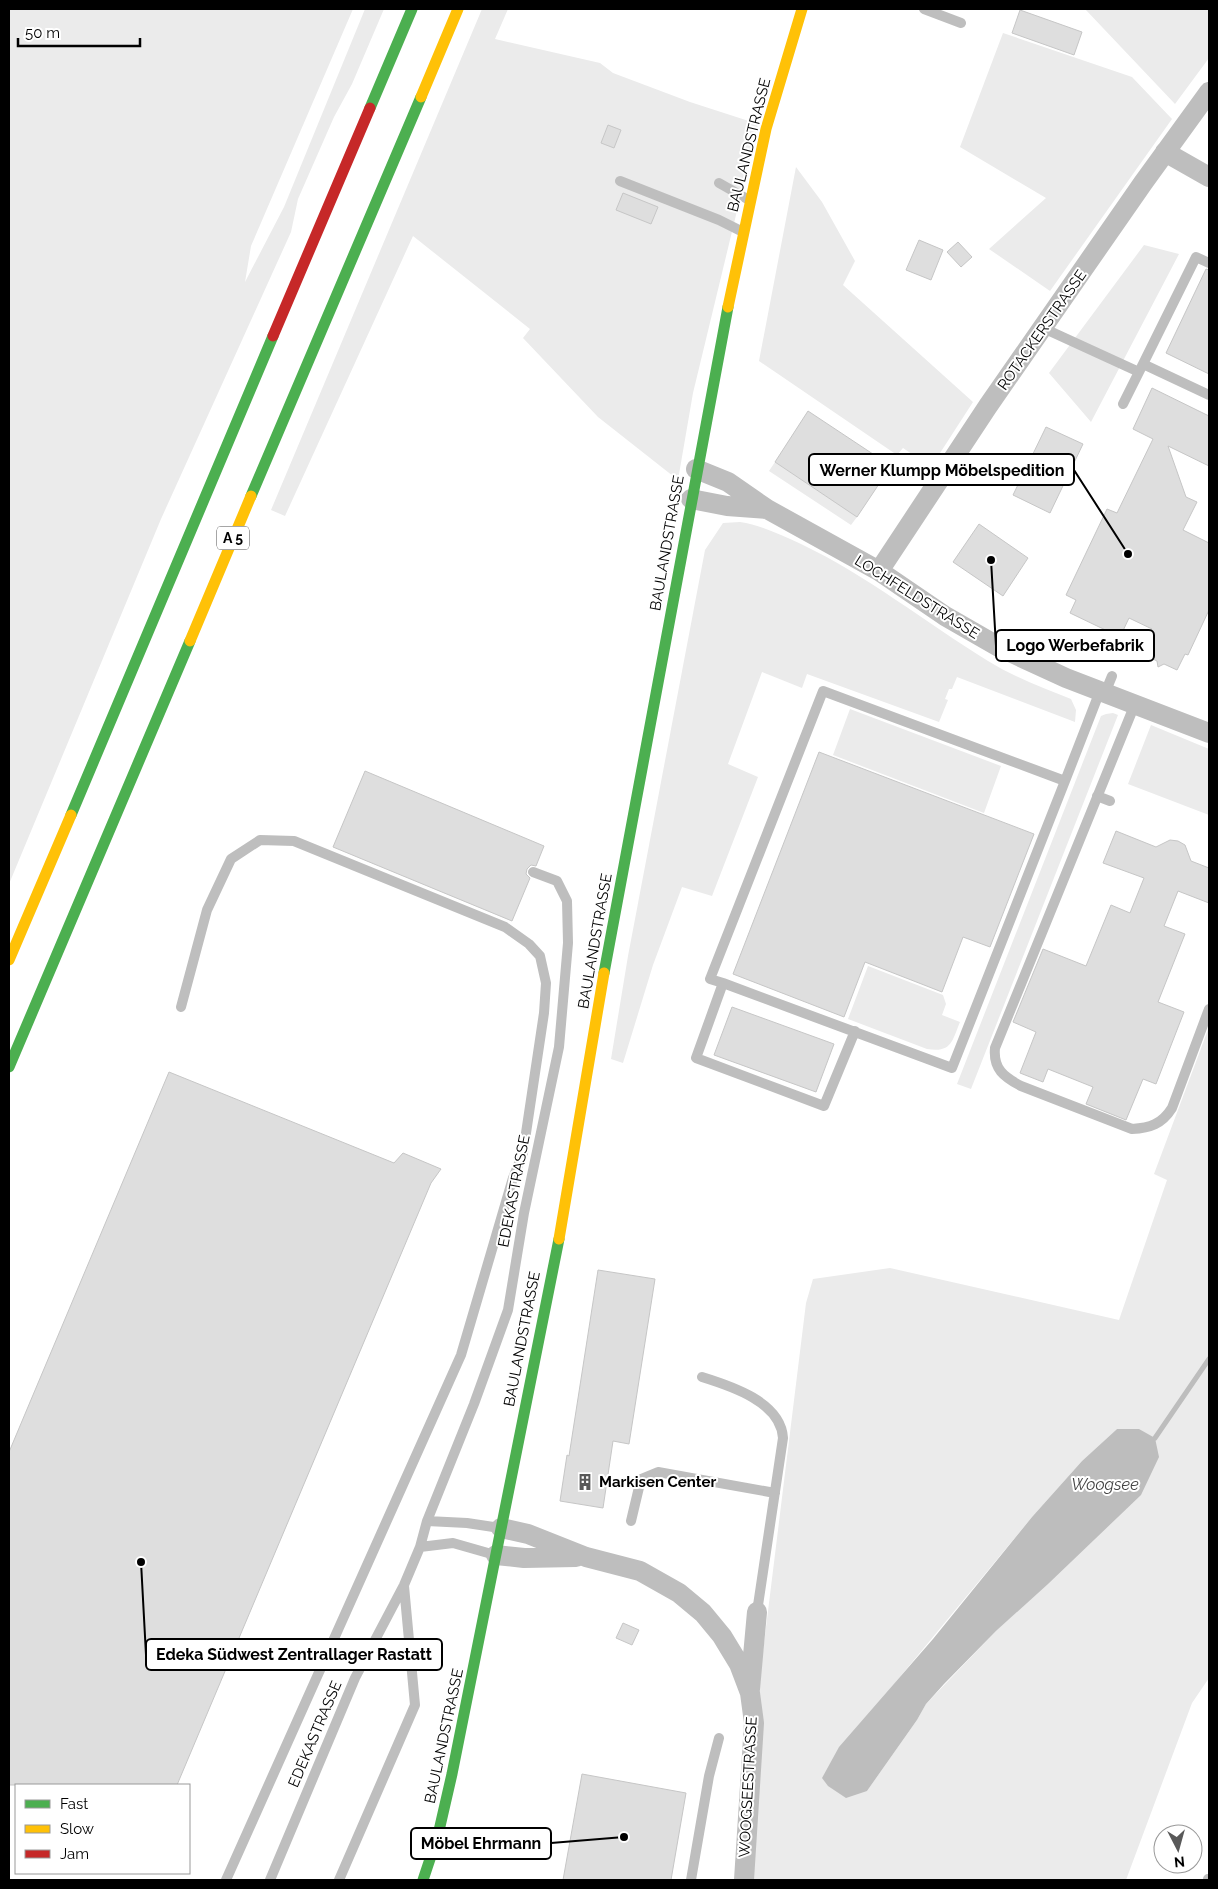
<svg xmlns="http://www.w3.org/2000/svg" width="1218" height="1889" font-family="Raleway,sans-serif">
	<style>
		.green { fill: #ebebeb; fill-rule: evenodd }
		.water { fill: #bdbdbd }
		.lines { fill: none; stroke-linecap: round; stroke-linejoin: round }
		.stream { stroke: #bdbdbd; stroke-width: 5 }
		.building { fill: #dedede; stroke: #c6c6c6 }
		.lane { stroke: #bebebe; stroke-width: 10 }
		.street { stroke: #bebebe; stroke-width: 20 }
		.fast { stroke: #4caf50; stroke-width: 11 }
		.slow { stroke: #ffc107; stroke-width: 11 }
		.jam { stroke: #c62828; stroke-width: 11 }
		.labels { text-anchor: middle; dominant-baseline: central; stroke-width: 4; stroke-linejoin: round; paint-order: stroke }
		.shield { fill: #fff; stroke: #4c4c4c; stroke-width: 1 }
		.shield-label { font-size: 14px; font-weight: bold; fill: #000 }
		.street-label { font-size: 15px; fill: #000; stroke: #fff }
		.poi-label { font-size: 15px; font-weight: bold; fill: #000; stroke: #fff; text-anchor: start }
		.water-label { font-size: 16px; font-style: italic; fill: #424242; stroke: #fff }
		.leader { fill: none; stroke: #000; stroke-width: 2 }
		.callout-dot { fill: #000; stroke: #fff; stroke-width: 2 }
		.callout { fill: #fff; stroke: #000; stroke-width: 2 }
		.callout-label { font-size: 16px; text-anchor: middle; font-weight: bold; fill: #000 }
	</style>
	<rect width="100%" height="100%" fill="#fff"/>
	<path class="green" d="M9,9H353L251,246L245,282L284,207L365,9H384L352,84L334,117L298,199L291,232L161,519L9,884Z
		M482,9H508L495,39L600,63L613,73L690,102L758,124L693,393L678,480L598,417L523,338L530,329L413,236L285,516L271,510Z
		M1085,9H1209V58L1175,104Z
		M1003,33L1132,77L1172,119L1050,291L989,249L1046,198L960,147Z
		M796,167L822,202L855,261L843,285L973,402L931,467L903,448L897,455L759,361Z
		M1144,245L1179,254L1091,422L1049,373Z
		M775,462L857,517L851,525L769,471Z
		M740,522C761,525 781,535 801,544C868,576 925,622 988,661C1014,677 1043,688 1071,699L1076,710L1075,722L957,677L952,689H949L945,699L948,700L939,722L807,674L802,688L762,672L728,764L758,777L712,896L682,887L653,965L623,1063L611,1059L628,956L705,550L723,523Z
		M850,709L1001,766L984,813L833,755Z
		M1113,713L1118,715L971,1089L957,1084L1101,716L1106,714Z
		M1151,725L1209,749V815L1128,784Z
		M868,966L943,995L946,1004L942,1015L960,1022C952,1041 952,1053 927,1049L848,1019Z
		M1209,1027V1678L1192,1703L1126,1880H744L760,1676L806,1303L813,1279L890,1268L1119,1320L1167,1180L1154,1174ZM1117,1429L1086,1547L996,1631L926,1704L917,1720L867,1791L890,1689L1032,1517L1082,1461Z"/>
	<path class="water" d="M1117,1429H1139L1155,1438L1159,1457L1141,1495L1048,1584L996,1631L944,1684L926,1704L917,1720L867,1791L846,1798L828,1786L822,1778L839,1747L933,1639L1032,1517L1082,1461Z"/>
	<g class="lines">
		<path class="stream" d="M1155,1438L1209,1359"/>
	</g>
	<path class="building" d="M1020,10L1082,32L1074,55L1012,33Z
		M608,125L621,130L614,148L601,143Z
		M623,193L658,207L651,224L616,210Z
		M919,240L943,250L931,280L906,270Z
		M958,242L972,257L961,267L947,252Z
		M1206,269L1209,270V374L1166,353Z
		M1152,388L1209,416V466L1168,446L1186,497L1197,502L1183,530L1209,543V610L1188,655L1185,654L1177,670L1164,664L1158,667L1157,661L1141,653L1152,629L1129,618L1120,637L1070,613L1076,600L1066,595L1107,509L1117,513L1153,439L1133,429Z
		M808,411L891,466L857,517L775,462Z
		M1046,427L1083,444L1050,513L1013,495Z
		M979,524L1028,558L1003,596L953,562Z
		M819,752L1034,834L990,947L963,937L942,992L865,962L844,1017L733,974Z
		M365,771L544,846L536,866L531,865L527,869L526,874L530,878L512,921L333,847Z
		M1116,831L1156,847L1170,840L1178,841L1185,845L1191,861L1209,868V903L1178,891L1164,926L1185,934L1158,1002L1184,1012L1156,1084L1143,1079L1126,1120L1086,1104L1093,1087L1048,1069L1043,1082L1020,1073L1036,1032L1013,1022L1043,949L1086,966L1111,905L1130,913L1144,878L1103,863Z
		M732,1007L834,1044L816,1092L714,1055Z
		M169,1072L394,1163L403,1153L441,1169L431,1183L177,1785H9V1452Z
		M598,1270L655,1279L629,1444L613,1441L603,1508L560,1501L567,1455L569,1456Z
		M623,1623L639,1630L632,1645L616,1638Z
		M582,1774L686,1793L671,1880H563Z"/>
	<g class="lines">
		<path class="lane" d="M924,9L961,23
			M620,181L719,220L743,232
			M719,183L749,200
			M1043,328L1139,372
			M1143,364L1196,257L1209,263
			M1123,404L1143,364L1209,395
			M1105,693L1112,676
			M1135,704L995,1048C993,1069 1004,1077 1021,1086L1132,1129C1150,1128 1162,1124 1172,1108L1209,1009
			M1097,796L1110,801
			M723,983L710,979L823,691L1065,781L1100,691
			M181,1007L207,910L231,859L260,840L294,841L505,927L529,944L540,956L546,983L544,1013L523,1153L513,1178L461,1355L226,1880
			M855,1031L824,1106L696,1058L723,983L952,1068L1065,781
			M702,1377C731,1386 781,1402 783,1438L757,1612
			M427,1521L467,1523L500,1528
			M631,1521L641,1479L658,1472L775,1493
			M420,1547L453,1543L495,1555
			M1208,1879L1209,1880
			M270,1880L355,1678L404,1585L420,1547L427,1521L474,1404L508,1310L524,1213L559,1047L568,943L567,901L557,881L533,872
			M339,1880L415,1705L404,1586
			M691,1880L709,1776L719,1738"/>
		<path class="street" d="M1165,152L1209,177
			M696,469L728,482L767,509L879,571L945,616L999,647L1066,678L1209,733
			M691,499L727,506L767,509
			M879,571L988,406L1143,183L1209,92
			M501,1528L528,1534L586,1557L640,1571L679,1593L703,1613L722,1636L739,1664L750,1693L754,1723L744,1880
			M496,1555L524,1558L576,1557
			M750,1689L757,1612"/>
		<path class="fast" d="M370,108L412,9
			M251,496L421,97
			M71,815L273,336
			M604,973L728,307
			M9,1067L190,641
			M423,1880L438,1835L452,1774L559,1239"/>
		<path class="slow" d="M421,97L458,9
			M728,307L766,129L802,9
			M190,641L251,496
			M9,960L71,815
			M559,1239L604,973"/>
		<path class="jam" d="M273,336L370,108"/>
	</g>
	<defs>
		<g id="building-bare" transform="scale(1.35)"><path d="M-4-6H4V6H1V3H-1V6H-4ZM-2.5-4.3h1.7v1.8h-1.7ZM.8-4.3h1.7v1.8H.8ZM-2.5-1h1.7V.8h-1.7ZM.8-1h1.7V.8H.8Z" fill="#595959" stroke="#fff" stroke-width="2.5" paint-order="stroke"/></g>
	</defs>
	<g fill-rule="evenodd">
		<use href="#building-bare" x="585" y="1482"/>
	</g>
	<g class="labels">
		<rect class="shield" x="217" y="526.5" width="32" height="23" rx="4"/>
		<g class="shield-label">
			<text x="233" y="538">A 5</text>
		</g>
		<g class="street-label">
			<text transform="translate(749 145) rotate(-76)">BAULANDSTRASSE</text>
			<text transform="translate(1042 330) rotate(-55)">ROTACKERSTRASSE</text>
			<text transform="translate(667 543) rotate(-80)">BAULANDSTRASSE</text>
			<text transform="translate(917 597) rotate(32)">LOCHFELDSTRASSE</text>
			<text transform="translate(595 941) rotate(-80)">BAULANDSTRASSE</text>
			<text transform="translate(514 1191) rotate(-79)">EDEKASTRASSE</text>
			<text transform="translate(522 1339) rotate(-79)">BAULANDSTRASSE</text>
			<text transform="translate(315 1734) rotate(-67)">EDEKASTRASSE</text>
			<text transform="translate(444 1736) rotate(-78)">BAULANDSTRASSE</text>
			<text transform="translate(748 1787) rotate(-87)">WOOGSEESTRASSE</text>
		</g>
		<g class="poi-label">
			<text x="599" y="1482">Markisen Center</text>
		</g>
		<g class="water-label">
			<text x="1105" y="1484">Woogsee</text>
		</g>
	</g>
	<path class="leader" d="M1128 554L1074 470M991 560L996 646M141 1562L146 1655M624 1837L551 1843"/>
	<g class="callout-dot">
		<circle cx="1128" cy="554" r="5"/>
		<circle cx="991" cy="560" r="5"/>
		<circle cx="141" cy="1562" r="5"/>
		<circle cx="624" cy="1837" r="5"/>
	</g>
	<g class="callout">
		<rect x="809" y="454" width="265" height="31" rx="5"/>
		<rect x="996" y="630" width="158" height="31" rx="5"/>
		<rect x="146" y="1639" width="296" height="31" rx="5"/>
		<rect x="411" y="1828" width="140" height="31" rx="5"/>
	</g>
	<g class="callout-label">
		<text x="942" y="476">Werner Klumpp Möbelspedition</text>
		<text x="1075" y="651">Logo Werbefabrik</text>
		<text x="294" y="1660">Edeka Südwest Zentrallager Rastatt</text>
		<text x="481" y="1849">Möbel Ehrmann</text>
	</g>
	<rect width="1218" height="1889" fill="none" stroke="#000000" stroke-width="20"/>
	<rect x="15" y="1784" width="175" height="90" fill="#ffffff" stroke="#999999"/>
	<rect x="25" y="1800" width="25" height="8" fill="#4caf50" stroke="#999999"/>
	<text x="60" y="1809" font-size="15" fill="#000000">Fast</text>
	<rect x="25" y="1825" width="25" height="8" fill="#ffc107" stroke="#999999"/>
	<text x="60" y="1834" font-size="15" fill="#000000">Slow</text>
	<rect x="25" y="1850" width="25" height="8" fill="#c62828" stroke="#999999"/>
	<text x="60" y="1859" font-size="15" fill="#000000">Jam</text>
	<g transform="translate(1178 1849) rotate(174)"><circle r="24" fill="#ffffff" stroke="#999999"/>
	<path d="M0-4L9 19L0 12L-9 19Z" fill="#595959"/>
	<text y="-8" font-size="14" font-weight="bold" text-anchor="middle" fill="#000000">N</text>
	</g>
	<path d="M18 38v8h122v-8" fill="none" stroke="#000000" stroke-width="2.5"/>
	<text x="25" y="38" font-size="15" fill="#000000" stroke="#ffffff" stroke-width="4" paint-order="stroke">50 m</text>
</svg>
